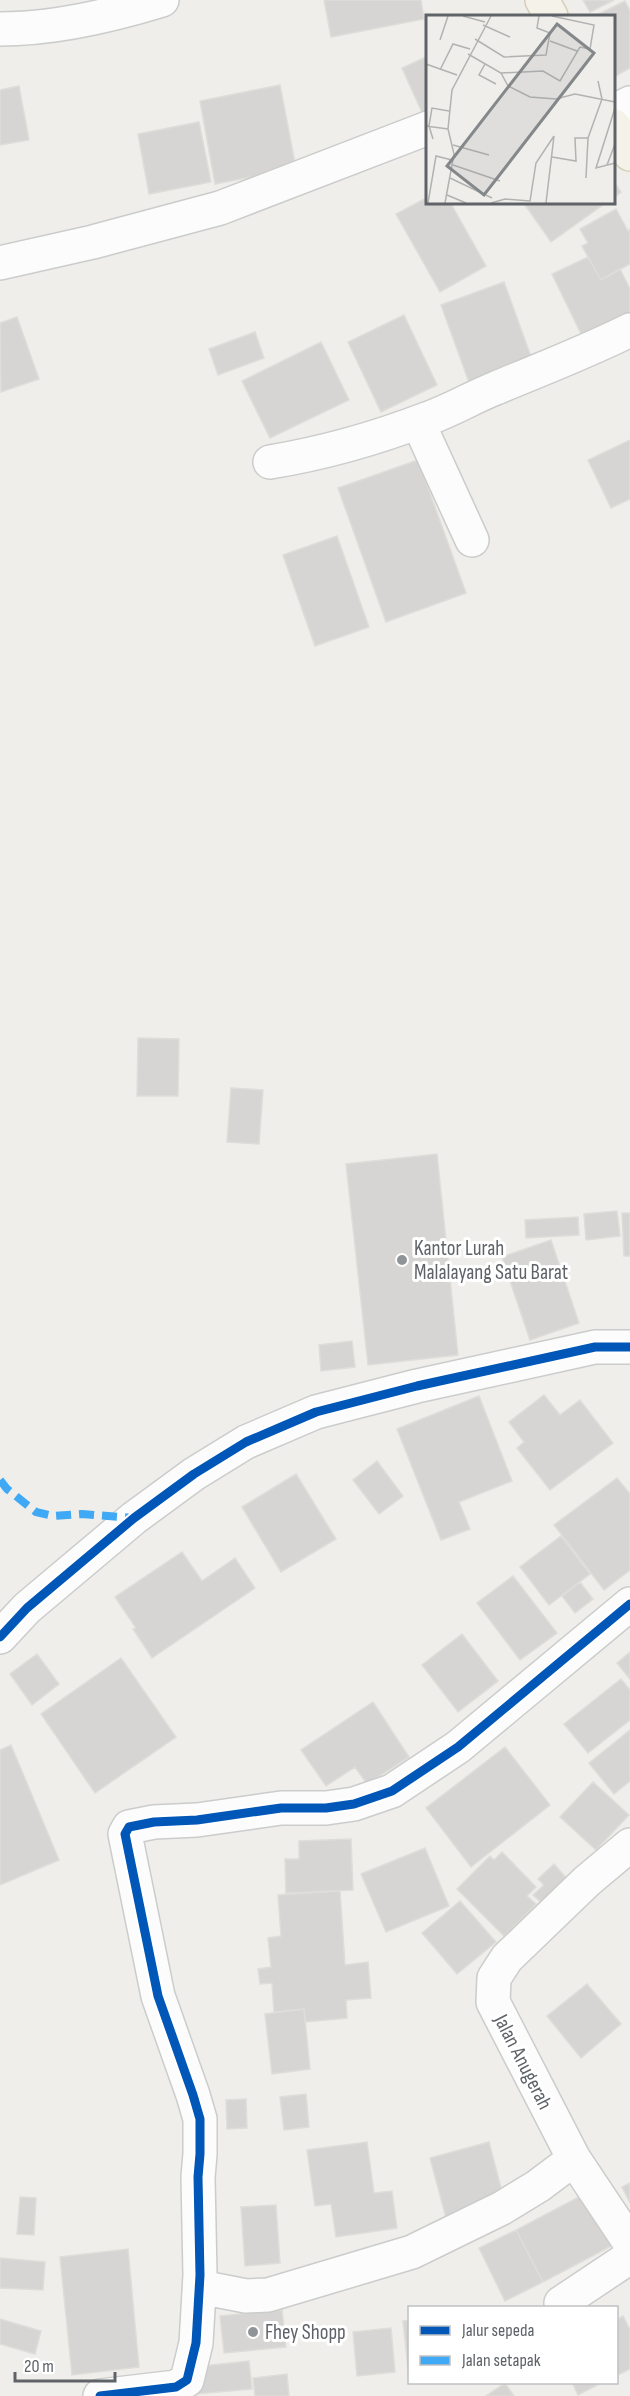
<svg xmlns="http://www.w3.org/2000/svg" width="630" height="2396" font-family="'Sofia Sans Condensed',sans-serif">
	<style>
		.building { fill: #d6d5d3; stroke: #deddd9; stroke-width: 1.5 }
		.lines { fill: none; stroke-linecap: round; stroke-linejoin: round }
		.minor-casing { stroke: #cbcccc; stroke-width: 36 }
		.major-casing { stroke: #d7ceb8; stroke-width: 36 }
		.minor { stroke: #fdfcfc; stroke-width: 33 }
		.major { stroke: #f4f2e9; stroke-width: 33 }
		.quiet { stroke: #3fa9f5; stroke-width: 8; stroke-dasharray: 15 8; stroke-linecap: butt }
		.cycleway-casing { stroke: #fff; stroke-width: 13 }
		.cycleway { stroke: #0057b8; stroke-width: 9 }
		.poi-dot { fill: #919496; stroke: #fff; stroke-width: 2 }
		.labels { text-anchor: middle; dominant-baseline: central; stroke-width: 6; stroke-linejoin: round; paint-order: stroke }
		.poi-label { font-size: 21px; fill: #5f6368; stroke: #fff; text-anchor: start }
		.street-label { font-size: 21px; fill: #5f6368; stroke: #fff }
		.inset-road { fill: none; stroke: #b1b2b2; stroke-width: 1.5 }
		.view { fill: #84888a; fill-opacity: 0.15; stroke: #84888a; stroke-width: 3 }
		.inset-edge { fill: none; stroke: #5f6368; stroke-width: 3 }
	</style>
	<rect width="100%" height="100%" fill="#efeeea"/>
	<path class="building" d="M324,0H421L424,19L331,37Z
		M583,0H614L590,12Z
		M625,1L630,11V68L614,77V16H595Z
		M428,56V118L425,119L402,68Z
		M280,85L296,168L215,184L200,101Z
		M19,86L29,140L0,145V90Z
		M199,122L211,182L149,194L138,134Z
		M614,182L621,192L614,198Z
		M428,197V202H450L486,266L440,292L396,214Z
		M523,202H607L551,242Z
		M616,209L628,231L630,229V264L601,280L582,246L588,243L580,229Z
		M588,257L601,280L620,269L630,289V320L585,342L552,274Z
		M504,282L533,362L470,385L441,305Z
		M404,315L437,385L381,412L348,342Z
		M17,317L39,379L1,392L0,323Z
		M255,332L264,358L218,375L209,349Z
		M321,342L349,400L270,438L242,381Z
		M630,440V499L611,508L588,460Z
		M418,460L466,593L386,622L338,488Z
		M337,536L369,627L315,646L283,555Z
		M138,1038L179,1039L178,1096H137Z
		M231,1088L263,1090L259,1144L227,1142Z
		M437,1154L458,1355L368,1365L346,1164Z
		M617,1211L620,1236L586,1240L584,1214Z
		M622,1213H630V1256H624Z
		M578,1217L579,1235L526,1238L525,1220Z
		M551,1240L579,1323L530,1340L502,1257Z
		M352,1341L355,1367L321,1371L319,1345Z
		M544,1395L560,1415L580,1400L613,1443L550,1490L517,1448L524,1442L509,1422Z
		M479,1396L512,1481L459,1502L470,1529L441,1540L397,1429Z
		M377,1461L403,1496L379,1514L353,1480Z
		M296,1474L336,1539L281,1572L242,1507Z
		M617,1478L630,1494V1570L604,1590L554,1525Z
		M561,1536L590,1574L549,1605L520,1567Z
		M182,1552L202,1581L235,1558L255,1588L152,1658L133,1629L136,1628L115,1597Z
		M513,1576L557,1633L520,1660L477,1603Z
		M580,1582L593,1599L575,1613L562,1596Z
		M462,1634L498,1681L458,1712L422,1665Z
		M630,1652V1679L617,1663Z
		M37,1654L59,1684L32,1705L10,1674Z
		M121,1658L176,1737L95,1793L41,1714Z
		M621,1679L630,1690V1720L588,1753L564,1724Z
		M373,1702L409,1757L367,1784L355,1767L326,1786L301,1750Z
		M630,1730V1781L614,1794L589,1763Z
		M11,1745L59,1860L0,1885V1750Z
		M505,1747L550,1805L471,1867L426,1808Z
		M593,1782L629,1815L596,1850L560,1817Z
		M351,1839L353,1890L286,1893L285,1859H299V1841Z
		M425,1848L449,1906L386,1932L361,1874Z
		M502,1852L536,1887L527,1896L536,1904L504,1936L457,1889L490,1856L494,1860Z
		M554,1864L568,1880L543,1904L533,1895L544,1885L538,1879Z
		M340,1891L345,1965L368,1962L371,1998L346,2000L347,2018L305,2022L304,2009L274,2012L272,1983L260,1984L258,1969L271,1967L268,1938L281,1936L278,1895Z
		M460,1901L496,1942L457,1974L422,1933Z
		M587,1984L621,2024L581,2058L547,2016Z
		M304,2009L310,2069L272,2074L265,2014Z
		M306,2094L309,2127L284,2130L280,2097Z
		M246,2099L247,2128L227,2129L226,2100Z
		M367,2142L374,2193L392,2191L397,2228L336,2237L331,2204L315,2206L307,2150Z
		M489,2142L505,2203L446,2218L430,2158Z
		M630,2183V2203L622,2187Z
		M592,2190L619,2242L543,2282L516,2230Z
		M20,2197L36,2198L34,2235L17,2234Z
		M276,2205L280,2263L245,2266L241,2207Z
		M516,2230L543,2282L505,2301L479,2248Z
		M128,2249L139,2367L72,2375L60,2257Z
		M0,2258L45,2262L43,2290L0,2288Z
		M282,2310L286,2347L224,2353L220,2316Z
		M623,2316L630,2330V2369L616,2376V2320Z
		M0,2319L41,2331L35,2354L0,2344Z
		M410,2320V2379H409L403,2321Z
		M391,2328L395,2372L357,2376L353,2332Z
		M249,2361L252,2389L196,2394L193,2367Z
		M287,2374L289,2396H255L253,2378Z
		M572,2382H603L578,2395Z
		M505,2383L514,2396H486Z"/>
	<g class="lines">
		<g class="minor-casing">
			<path id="minor" d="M0,29C54,29 110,16 162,0
				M614,111L630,103
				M0,263L93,242L220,208L428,128
				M418,422L472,540
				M270,462C325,453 377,438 429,418C452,410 473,397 496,388C541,369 586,352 630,330
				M0,1637L27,1608L134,1518L194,1474L246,1442L316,1412L417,1386L595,1347H630
				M630,1845L587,1881L507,1958L494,1978L493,2002L574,2159L630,2243
				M200,2287L246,2296L268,2295L412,2252L502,2208L538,2186L574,2159
				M561,2303L630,2257
				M100,2396L176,2387L187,2380L196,2343L200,2275L198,2177L200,2154V2119L193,2095L158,1996L125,1834L129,1827L154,1822L197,1820L281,1808H326L354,1804L392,1791L458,1747L630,1604"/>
		</g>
		<g class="major-casing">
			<path id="major" d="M542,0L551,16
				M614,126L630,154"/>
		</g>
		<use href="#minor" class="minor"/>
		<use href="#major" class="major"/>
		<path class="quiet" d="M0,1480L7,1489L36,1512L53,1516L82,1514L134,1518"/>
		<g class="cycleway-casing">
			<path id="cycleway" d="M0,1637L27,1608L134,1518L194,1474L246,1442L316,1412L417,1386L595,1347H630
				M100,2396L176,2387L187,2380L196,2343L200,2275L198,2177L200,2154V2119L193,2095L158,1996L125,1834L129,1827L154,1822L197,1820L281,1808H326L354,1804L392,1791L458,1747L630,1604"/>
		</g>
		<use href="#cycleway" class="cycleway"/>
	</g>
	<g class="poi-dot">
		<circle cx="402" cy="1260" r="6"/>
		<circle cx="253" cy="2332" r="6"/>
	</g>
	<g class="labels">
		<g class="poi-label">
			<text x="414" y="1248">Kantor Lurah<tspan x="414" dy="24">Malalayang Satu Barat</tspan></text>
			<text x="265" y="2332">Fhey Shopp</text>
		</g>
		<g class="street-label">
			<text transform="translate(523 2062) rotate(63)">Jalan Anugerah</text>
		</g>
	</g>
	<g transform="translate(426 15)">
		<rect width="189" height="189" fill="#efeeea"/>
		<path class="inset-road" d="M37,1L59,7M57,10L84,22M49,24L78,42L120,40L124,18L111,13L113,1M14,25L22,1M124,26L151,36M42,39L75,58L82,71L104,82L130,84L149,79L189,87M0,49L31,60M59,49L53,60L70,69M14,55L27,29L44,34M75,58L117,56L134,66L154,32L164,34L168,10L126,1M189,93L170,153L189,148M0,111L22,114M7,124L3,111L6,93L23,96M27,130L63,140M126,142L150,146L149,123H162L176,84L172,66M27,150L74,166M181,150L189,129M24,163L66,183M160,163L162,123M21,180L40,188M2,188L10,141L26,145M19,188L28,139L22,114L26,75L65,1M65,188L79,184L104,186L110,148L128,121M120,188L128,121"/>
		<path class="view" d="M131,9L168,38L58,180L21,151Z"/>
		<rect width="189" height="189" class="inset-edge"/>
	</g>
	<rect x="408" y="2306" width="210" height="78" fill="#ffffff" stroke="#bfc1c3" stroke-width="1.5"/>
	<rect x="420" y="2326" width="30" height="9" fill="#0057b8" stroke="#bfc1c3" stroke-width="1.5"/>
	<text x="462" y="2336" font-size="18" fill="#5f6368">Jalur sepeda</text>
	<rect x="420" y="2356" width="30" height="9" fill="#3fa9f5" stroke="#bfc1c3" stroke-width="1.5"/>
	<text x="462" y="2366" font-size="18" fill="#5f6368">Jalan setapak</text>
	<path d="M15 2372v9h100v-9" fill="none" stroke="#5f6368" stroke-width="3"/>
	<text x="24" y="2372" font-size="18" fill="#5f6368" stroke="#ffffff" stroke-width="4.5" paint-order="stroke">20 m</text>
</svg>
